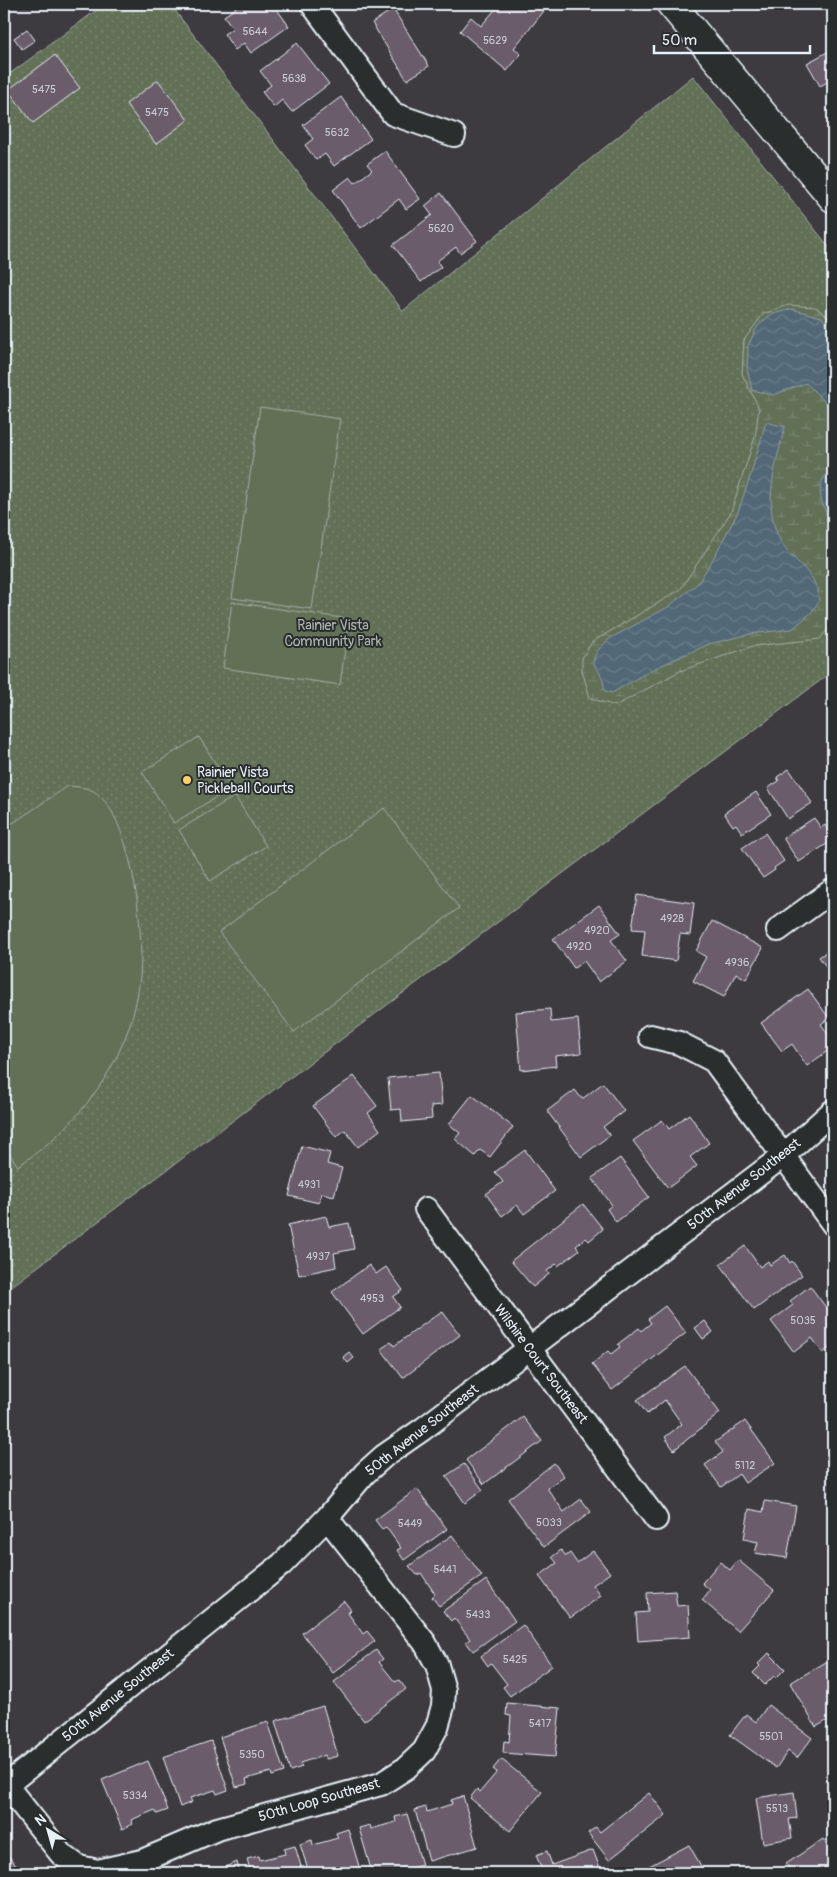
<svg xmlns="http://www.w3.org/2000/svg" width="837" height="1877" font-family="Pangolin,sans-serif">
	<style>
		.green { fill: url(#green-dots); stroke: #a5b0a8 }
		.wetland { fill: url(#wetland-marsh); stroke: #a5b0a8 }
		.pitch { fill: #627057; stroke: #a5b0a8 }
		.water { fill: url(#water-waves); stroke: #8e9faa }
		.building { fill: #6b5c69; stroke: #e8f1f8 }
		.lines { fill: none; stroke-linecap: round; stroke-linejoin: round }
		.street-casing { stroke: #e8f1f8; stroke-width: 26 }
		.secondary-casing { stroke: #e8f1f8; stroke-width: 31 }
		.street { stroke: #2a2d2e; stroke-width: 22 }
		.secondary { stroke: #2a2d2e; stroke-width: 28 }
		.poi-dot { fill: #ffd166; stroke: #2a2d2e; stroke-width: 2 }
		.labels { text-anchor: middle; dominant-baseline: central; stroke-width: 4; stroke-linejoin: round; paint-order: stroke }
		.number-label { font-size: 11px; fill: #c9ccd4 }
		.park-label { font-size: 14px; fill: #acb7b0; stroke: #2a2d2e }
		.poi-label { font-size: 14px; fill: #e8f1f8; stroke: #2a2d2e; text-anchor: start }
		.street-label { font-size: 14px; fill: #e8f1f8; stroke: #2a2d2e }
	</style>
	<defs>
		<pattern id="green-dots" width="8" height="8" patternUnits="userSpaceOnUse" patternTransform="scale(1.25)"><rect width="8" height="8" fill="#627057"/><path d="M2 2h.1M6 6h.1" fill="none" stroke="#788570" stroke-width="1.8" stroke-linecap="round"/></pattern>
		<pattern id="wetland-marsh" width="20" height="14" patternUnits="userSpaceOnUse" patternTransform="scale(1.25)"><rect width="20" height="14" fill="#627057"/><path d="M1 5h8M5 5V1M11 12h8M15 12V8" fill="none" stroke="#788570"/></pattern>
		<pattern id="water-waves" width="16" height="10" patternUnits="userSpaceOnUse" patternTransform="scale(1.25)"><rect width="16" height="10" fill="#526876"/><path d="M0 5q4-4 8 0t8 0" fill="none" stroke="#6b7e8a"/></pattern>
	</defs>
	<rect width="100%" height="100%" fill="#3e3b40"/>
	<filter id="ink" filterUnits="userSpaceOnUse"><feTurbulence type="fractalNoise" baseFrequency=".02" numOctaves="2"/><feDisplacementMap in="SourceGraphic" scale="10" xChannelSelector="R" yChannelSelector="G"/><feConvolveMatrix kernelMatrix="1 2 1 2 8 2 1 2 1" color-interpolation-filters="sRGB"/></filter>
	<g filter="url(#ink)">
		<path class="green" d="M105,4H170L403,311L693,76L833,252V671L4,1292V78Z"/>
		<path class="wetland" d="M788,305L815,307L833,320V622L820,639L753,646L680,671L615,706L590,698L582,670V658L592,642L680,590L731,512L755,437L759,408L742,374L744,340L763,314Z"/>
		<path class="pitch" d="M260,407L340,419L312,609L232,598Z
			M232,602L349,619L340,685L223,668Z
			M199,737L231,788L174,823L142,772Z
			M68,786C80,787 91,787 100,796C134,828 146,940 139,985C136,1009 128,1033 118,1054C95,1101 61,1137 18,1166L4,1146V829Z
			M235,796L266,846L210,881L179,830Z
			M384,808L459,908L294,1032L219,932Z"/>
		<path class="water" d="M791,309L822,317L833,336V417L825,402L806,383L773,395L752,390L747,368L748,346L757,327L770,315Z
			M766,422L785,427C775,467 759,513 786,550C793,558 812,574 814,582C817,588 818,594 819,601L811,613L792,629L750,634L709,644L651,670L612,693L605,691L602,677L594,664V658L598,650L609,639L668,607L698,583L713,559L738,512L751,474Z
			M833,467V523C824,512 816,494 823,479C825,475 830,471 833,467Z"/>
		<path class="building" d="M233,4H273L289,26L251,53L244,43L235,50L224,34L233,28L224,16L236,8Z
			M500,4H535L544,11L514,48L521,54L507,71L460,31L471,17L481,26Z
			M393,9L429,66L407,80L372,23Z
			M27,29L35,40L22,49L14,38Z
			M297,43L329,84L292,112L282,100L274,107L262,92L271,85L260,71Z
			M833,49V79L820,86L807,63Z
			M55,55L80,88L33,123L8,90Z
			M158,80L188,120L156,144L126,104Z
			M341,97L371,139L334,166L325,154L316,160L305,145L313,139L303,125Z
			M385,151L420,199L406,209L399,199L361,228L333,190L350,177L355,183L372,170L367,164Z
			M441,193L477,241L460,253L456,247L437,261L441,267L421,282L393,245L432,215L425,206Z
			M789,769L812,803L788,819L768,788L779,781L777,777Z
			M756,792L771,814L742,833L736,824L733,826L724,813Z
			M814,818L821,828L825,825L833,840L799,862L783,838Z
			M765,833L784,861L774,868L775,870L763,878L742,848Z
			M637,895L694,903L690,935L680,934L676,961L642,956L645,930L632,929Z
			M599,905L620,934L611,940L627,961L599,982L584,961L574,968L553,939Z
			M712,921L763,948L746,979L736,973L724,997L693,981L706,957L696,951Z
			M833,947V969L831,967L828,969L819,957Z
			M808,989L829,1018L821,1024L833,1041V1047L807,1066L792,1044L782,1051L761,1023Z
			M550,1009L551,1022L578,1019L581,1053L555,1056L556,1066L521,1070L516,1012Z
			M439,1073L442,1105L431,1106L432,1119L402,1122L401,1109L391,1110L388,1078Z
			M354,1076L377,1106L368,1113L380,1130L358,1147L345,1130L336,1137L313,1106Z
			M603,1083L624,1111L603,1127L610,1135L581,1157L547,1111L575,1090L582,1099Z
			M472,1095L513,1127L490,1157L480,1150L475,1156L455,1139L460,1133L449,1124Z
			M689,1114L709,1143L690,1157L697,1166L668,1188L633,1141L662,1120L669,1129Z
			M302,1146L330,1153L327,1164L342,1168L334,1196L322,1193L319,1203L289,1196Z
			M525,1150L555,1191L524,1214L517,1205L502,1216L486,1194L503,1182L495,1172Z
			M620,1158L649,1197L616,1222L607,1209L612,1205L592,1178Z
			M583,1204L603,1229L589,1241L586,1238L576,1246L579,1250L558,1266L556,1264L547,1271L549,1274L533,1287L511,1261Z
			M326,1216L329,1227L349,1223L354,1249L334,1253L336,1267L299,1275L288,1225Z
			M745,1246L760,1267L768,1261L770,1265L785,1255L790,1263L792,1261L802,1275L754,1310L720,1264Z
			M369,1265L376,1274L386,1267L403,1290L393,1297L400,1307L363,1334L332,1292Z
			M810,1286L833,1317L832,1318L833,1321V1345L823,1353L812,1338L794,1352L771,1321L793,1305L790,1301Z
			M665,1306L686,1333L612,1390L592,1364L608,1351L611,1354L620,1347L618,1344L639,1328L641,1331L651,1323L648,1319Z
			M442,1311L460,1335L403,1378L381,1349L391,1342L394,1346Z
			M705,1321L713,1332L703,1339L695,1328Z
			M349,1352L354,1358L348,1363L343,1357Z
			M685,1366L720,1413L674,1450L665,1437L682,1424L665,1400L647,1414L637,1400Z
			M523,1417L542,1441L484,1484L466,1460Z
			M745,1421L775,1463L745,1483L739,1474L721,1487L705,1465L723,1452L715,1442Z
			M554,1463L564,1476L547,1488L564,1512L581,1499L591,1512L544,1547L508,1499Z
			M464,1464L483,1490L465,1503L446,1476Z
			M417,1489L447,1529L404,1560L397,1550L401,1548L386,1527L382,1529L375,1520Z
			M765,1501L796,1506L787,1558L755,1553L758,1542L744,1539L749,1509L763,1512Z
			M452,1535L482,1576L439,1606L432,1597L435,1594L421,1573L417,1575L409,1566Z
			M561,1550L566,1556L570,1553L577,1563L593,1551L610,1573L593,1585L601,1596L570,1618L539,1576L557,1563L552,1557Z
			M738,1560L774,1590L738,1631L702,1600L710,1590L702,1583L720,1562L730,1570Z
			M486,1580L515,1621L473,1651L466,1642L470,1639L454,1618L451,1621L443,1611Z
			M675,1591L677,1606L688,1605L690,1637L638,1641L636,1613L648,1612L647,1593Z
			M344,1601L351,1610L348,1613L363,1634L367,1631L375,1641L333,1673L302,1633Z
			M523,1625L552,1666L510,1696L503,1687L507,1684L491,1663L488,1666L481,1656Z
			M376,1650L383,1659L379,1662L395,1682L399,1680L406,1689L364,1721L334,1682Z
			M769,1653L785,1669L776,1678L774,1676L765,1685L753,1673L760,1666L758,1664Z
			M833,1658V1700L829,1702L833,1710V1717L816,1727L790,1683Z
			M507,1703L560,1708L555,1757L503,1753L504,1741L509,1742L511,1716L506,1715Z
			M768,1705L812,1738L797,1758L788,1751L776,1768L730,1735L746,1714L756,1722Z
			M323,1706L338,1756L326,1759L325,1755L300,1763L302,1767L290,1771L275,1721Z
			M268,1722L284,1772L272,1776L271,1772L246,1779L247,1784L236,1787L220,1737Z
			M211,1741L228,1790L217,1794L215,1790L190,1798L192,1802L180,1807L163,1757Z
			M501,1759L542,1792L510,1831L470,1798L477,1789L480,1792L497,1772L493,1769Z
			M148,1761L168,1810L157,1814L155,1810L131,1820L133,1824L122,1829L102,1780Z
			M794,1792L797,1818L789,1819L792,1838L763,1843L756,1798Z
			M649,1793L666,1815L609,1860L588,1833L596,1827L600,1832Z
			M463,1796L477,1847L429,1861L415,1810L426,1807L427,1812L452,1804L451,1800Z
			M407,1814L422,1865L392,1873H372L359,1828L370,1825L371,1829L396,1822L395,1817Z
			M348,1829L361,1873H309L300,1844L312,1840L313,1845L338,1838L336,1833Z
			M823,1839L833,1854V1861L829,1864L833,1870V1873H793L786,1864Z
			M4,1842L8,1848L4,1850L20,1871L23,1868L27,1873H4Z
			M689,1845L705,1873H636Z
			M295,1846L303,1873H251L247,1859L259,1856L260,1860L285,1854L284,1849Z
			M593,1850L601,1871L595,1873H543L536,1855L547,1851L552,1865Z
			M237,1862L240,1873H221L227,1871L225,1867Z"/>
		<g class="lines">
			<g class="street-casing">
				<path id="street" d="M312,4L393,114L454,135
					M778,930L833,890
					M650,1036L679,1043L714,1061L833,1224
					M426,1209L656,1519
					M6,1785L61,1854L79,1867L98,1871L142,1861L217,1829L381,1784L406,1768L424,1751L437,1727L443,1706L444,1690L437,1665L425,1643L327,1518
					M4,1787L282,1564L327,1518L365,1473L384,1456L423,1429L783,1156L833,1111"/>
			</g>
			<g class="secondary-casing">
				<path id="secondary" d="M671,4L833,198"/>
			</g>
			<use href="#street" class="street"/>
			<use href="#secondary" class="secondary"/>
		</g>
	</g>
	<circle class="poi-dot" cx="187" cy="780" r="5"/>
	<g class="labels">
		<g class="number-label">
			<text x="255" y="31">5644</text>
			<text x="495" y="40">5629</text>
			<text x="294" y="78">5638</text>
			<text x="44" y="89">5475</text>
			<text x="157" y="112">5475</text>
			<text x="337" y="132">5632</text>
			<text x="441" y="228">5620</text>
			<text x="672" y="918">4928</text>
			<text x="597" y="930">4920</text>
			<text x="579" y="946">4920</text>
			<text x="737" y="962">4936</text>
			<text x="309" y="1184">4931</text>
			<text x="318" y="1256">4937</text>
			<text x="372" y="1298">4953</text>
			<text x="803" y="1320">5035</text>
			<text x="745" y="1465">5112</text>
			<text x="549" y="1522">5033</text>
			<text x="410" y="1523">5449</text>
			<text x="445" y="1569">5441</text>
			<text x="478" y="1614">5433</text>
			<text x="515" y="1659">5425</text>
			<text x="540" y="1723">5417</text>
			<text x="771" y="1736">5501</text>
			<text x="252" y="1754">5350</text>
			<text x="135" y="1795">5334</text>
			<text x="777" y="1808">5513</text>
		</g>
		<g class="park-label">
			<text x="333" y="625">Rainier Vista<tspan x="333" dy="16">Community Park</tspan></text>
		</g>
		<g class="poi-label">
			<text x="197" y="772">Rainier Vista<tspan x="197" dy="16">Pickleball Courts</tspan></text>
		</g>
		<g class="street-label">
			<text transform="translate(744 1184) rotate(-38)">50th Avenue Southeast</text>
			<text transform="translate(541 1364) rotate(53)">Wilshire Court Southeast</text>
			<text transform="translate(422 1430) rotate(-38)">50th Avenue Southeast</text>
			<text transform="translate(118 1695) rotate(-39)">50th Avenue Southeast</text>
			<text transform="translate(319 1800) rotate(-16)">50th Loop Southeast</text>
		</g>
	</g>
	<rect width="837" height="1877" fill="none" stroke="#2a2d2e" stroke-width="20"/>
	<rect x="10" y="10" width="817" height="1857" fill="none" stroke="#e8f1f8" stroke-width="2" filter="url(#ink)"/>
	<g transform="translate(48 1830) rotate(323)" stroke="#2a2d2e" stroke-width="4" paint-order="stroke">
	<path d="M0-4L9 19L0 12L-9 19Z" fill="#e8f1f8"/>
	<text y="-8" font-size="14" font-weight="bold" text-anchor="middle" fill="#e8f1f8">N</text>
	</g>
	<path d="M654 45v8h156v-8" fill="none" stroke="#e8f1f8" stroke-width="2.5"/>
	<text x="662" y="45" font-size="15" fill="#e8f1f8" stroke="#2a2d2e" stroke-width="4" paint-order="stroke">50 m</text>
</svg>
